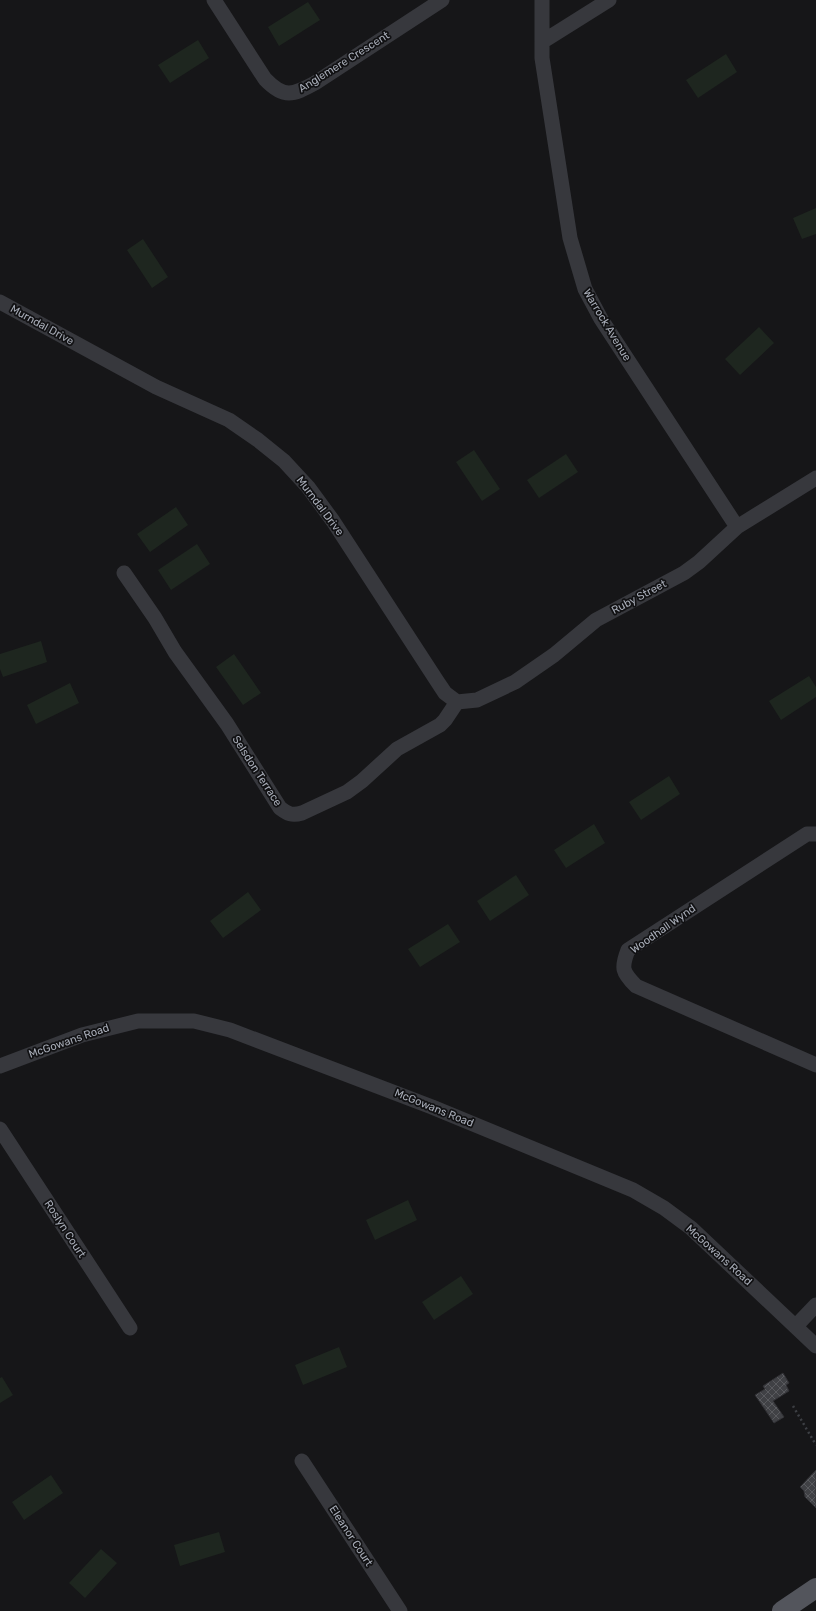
<svg xmlns="http://www.w3.org/2000/svg" width="816" height="1611" font-family="Rubik,sans-serif">
	<style>
		.pitch { fill: #1e261f }
		.building { fill: url(#building-cross-hatch); stroke: #303034 }
		.lines { fill: none; stroke-linecap: round; stroke-linejoin: round }
		.path { stroke: #3d3f44; stroke-width: 2.5; stroke-dasharray: 2 3; stroke-linecap: butt }
		.minor { stroke: #37383d; stroke-width: 15 }
		.major { stroke: #53555c; stroke-width: 20 }
		.labels { text-anchor: middle; dominant-baseline: central; stroke-width: 3.5; stroke-linejoin: round; paint-order: stroke }
		.street-label { font-size: 11px; fill: #a8adb8; stroke: #111113 }
	</style>
	<defs>
		<pattern id="building-cross-hatch" width="8" height="8" patternUnits="userSpaceOnUse"><rect width="8" height="8" fill="#404145"/><path d="M0 0l8 8M0 8l8-8" fill="none" stroke="#595a5e"/></pattern>
	</defs>
	<rect width="100%" height="100%" fill="#161618"/>
	<path class="pitch" d="M308,2L320,20L279,46L268,27Z
		M198,40L209,58L170,83L158,65Z
		M726,54L737,72L698,98L686,80Z
		M816,208V234L802,239L793,218Z
		M143,239L168,277L152,288L127,250Z
		M759,327L774,343L740,375L725,359Z
		M474,450L500,489L482,501L456,462Z
		M566,454L578,472L539,498L527,480Z
		M176,507L188,525L150,552L137,534Z
		M197,544L210,564L171,590L158,570Z
		M41,641L47,662L3,677L0,669V654Z
		M234,654L261,693L243,705L216,667Z
		M809,676L816,687V697L781,720L769,701Z
		M70,683L79,703L36,724L27,705Z
		M669,776L680,794L641,820L629,802Z
		M594,824L605,843L566,868L554,850Z
		M516,875L529,895L490,921L477,901Z
		M248,892L261,910L223,938L210,921Z
		M448,924L460,942L420,967L408,949Z
		M408,1200L417,1220L375,1240L366,1220Z
		M461,1276L473,1294L434,1320L422,1302Z
		M339,1347L347,1367L303,1385L295,1365Z
		M2,1377L13,1395L0,1403V1378Z
		M51,1475L63,1493L24,1520L12,1502Z
		M219,1532L225,1552L180,1566L174,1545Z
		M101,1549L117,1563L85,1598L69,1583Z"/>
	<path class="building" d="M783,1373L789,1383L786,1385L789,1391L773,1401L784,1417L774,1423L755,1395L765,1389L763,1386Z
		M816,1470V1508L805,1497L804,1491L800,1487Z"/>
	<g class="lines">
		<path class="path" d="M793,1406L816,1445"/>
		<path class="minor" d="M214,0L265,79C284,99 293,95 315,83L442,0
			M542,0V58L570,238L585,289L601,319L737,527
			M542,42L609,0
			M0,302L156,387L229,420L258,440L284,461L308,487L333,521L437,681L445,693L457,702L477,700L515,682L554,655L596,620L684,573L699,562L737,527L816,478
			M124,573L155,618L175,652L227,724L280,808C288,814 292,816 302,813L347,792L362,781L397,749L440,725L445,720L457,702
			M816,834H807L628,950C621,968 622,972 636,986L816,1065
			M0,1066L82,1035L138,1021H194L230,1030L432,1107L633,1190L664,1208L691,1228L816,1346
			M0,1129L130,1328
			M796,1326L816,1305
			M302,1461L400,1611"/>
		<path class="major" d="M782,1611L816,1588"/>
	</g>
	<g class="labels">
		<g class="street-label">
			<text transform="translate(344 62) rotate(-32)">Anglemere Crescent</text>
			<text transform="translate(42 325) rotate(29)">Murndal Drive</text>
			<text transform="translate(607 325) rotate(59)">Warrock Avenue</text>
			<text transform="translate(320 506) rotate(53)">Murndal Drive</text>
			<text transform="translate(639 597) rotate(-28)">Ruby Street</text>
			<text transform="translate(257 771) rotate(57)">Selsdon Terrace</text>
			<text transform="translate(663 929) rotate(-35)">Woodhall Wynd</text>
			<text transform="translate(69 1041) rotate(-19)">McGowans Road</text>
			<text transform="translate(434 1108) rotate(22)">McGowans Road</text>
			<text transform="translate(65 1229) rotate(57)">Roslyn Court</text>
			<text transform="translate(719 1255) rotate(42)">McGowans Road</text>
			<text transform="translate(351 1536) rotate(57)">Eleanor Court</text>
		</g>
	</g>
</svg>
